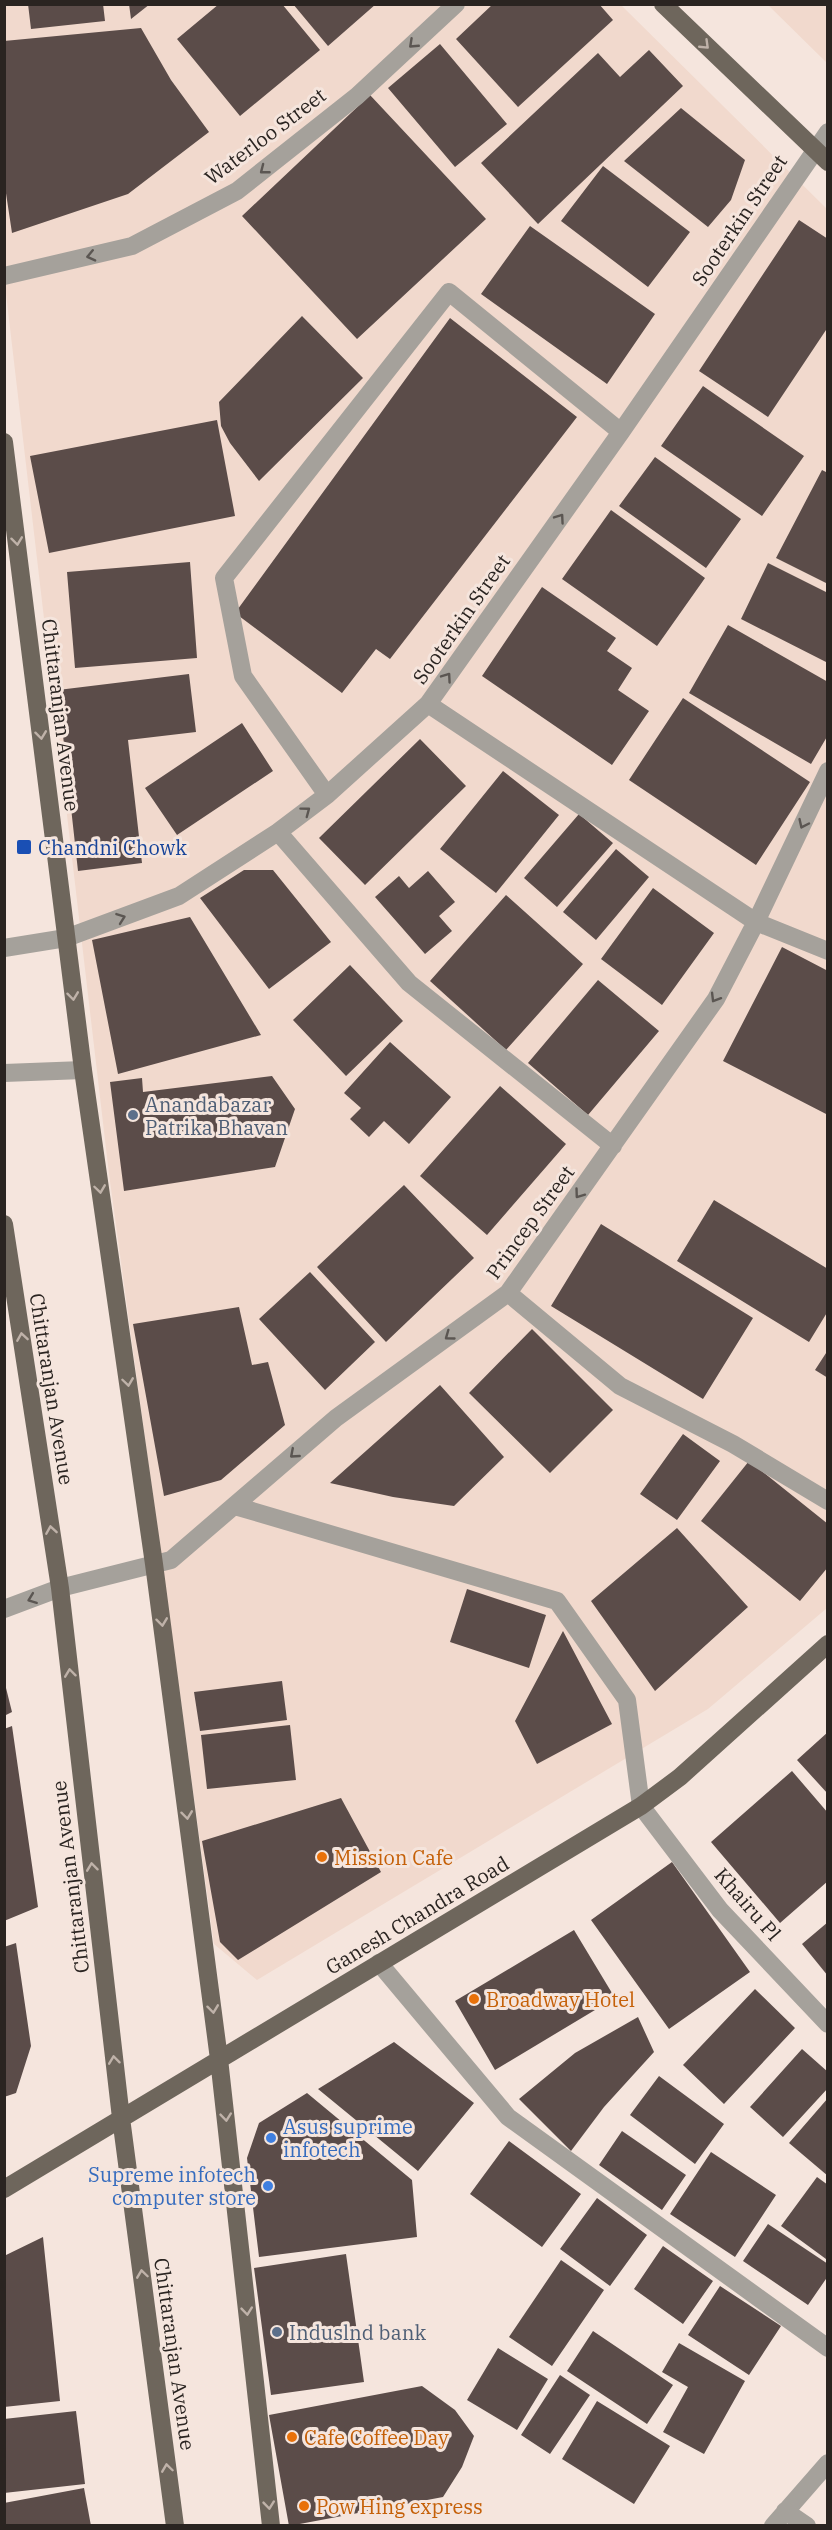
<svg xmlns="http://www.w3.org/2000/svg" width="832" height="2530" font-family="'IBM Plex Serif',serif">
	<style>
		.built { fill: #f1d9cd }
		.building { fill: #5b4c49 }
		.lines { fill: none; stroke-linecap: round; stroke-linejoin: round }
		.minor { stroke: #a5a19b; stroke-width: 18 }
		.major { stroke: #6e665c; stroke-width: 18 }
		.oneway { stroke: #5b5652 }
		.oneway2 { stroke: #bfb2a9 }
		.transit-dot { fill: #1a4fb4; stroke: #f5e5dd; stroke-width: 2 }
		.service-dot { fill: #5c6f8a; stroke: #f5e5dd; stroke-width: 2 }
		.food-dot { fill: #e8710a; stroke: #f5e5dd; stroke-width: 2 }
		.shop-dot { fill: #3f7fe0; stroke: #f5e5dd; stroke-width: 2 }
		.labels { text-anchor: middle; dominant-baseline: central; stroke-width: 6; stroke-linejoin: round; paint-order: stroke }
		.street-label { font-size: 20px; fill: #2a2421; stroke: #f5e5dd }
		.transit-label { font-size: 20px; fill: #164399; stroke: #f5e5dd; text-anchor: start }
		.service-label { font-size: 20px; fill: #4e5e75; stroke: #f5e5dd; text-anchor: start }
		.food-label { font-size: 20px; fill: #c56008; stroke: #f5e5dd; text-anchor: start }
		.shop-label { font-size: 20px; fill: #366cbe; stroke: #f5e5dd; text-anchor: start }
	</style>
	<rect width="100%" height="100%" fill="#f5e5dd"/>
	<path class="built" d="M4,5H621L827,209V1608L708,1709L257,1980L214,1944L109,1174L5,285Z
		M768,5H827V63Z"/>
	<path class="building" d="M28,4H103L105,21L31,29Z
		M129,4H150L131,19Z
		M219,4H282L320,50L240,116L177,39Z
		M293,4H376L328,46Z
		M493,4H599L613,20L518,107L456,39Z
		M141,28L171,80L209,132L128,194L12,233L4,180V41Z
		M440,44L507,124L455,167L388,88Z
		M649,50L683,86L538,224L481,163L598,53L620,77Z
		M370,95L486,219L357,339L242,216Z
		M681,108L745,160L731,200L708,227L624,161Z
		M603,166L690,232L648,287L561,221Z
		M799,220L828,239V327L768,417L699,371Z
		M530,226L655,314L607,384L481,294Z
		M302,316L363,378L259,481L230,443L221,426L219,402Z
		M450,318L577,417L390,659L376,649L342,693L235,613Z
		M703,386L804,456L762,516L661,446Z
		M217,420L235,516L49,553L30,456Z
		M655,457L741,519L706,568L619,506Z
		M822,470L828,473V584L776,558Z
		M611,510L705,578L657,646L562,579Z
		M190,562L197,658L75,668L67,572Z
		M768,563L828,593V663L741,619Z
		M542,587L616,638L607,651L632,668L618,690L649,711L612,765L482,676Z
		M728,625L828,682V735L811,764L689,693Z
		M189,674L196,732L128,740L142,863L78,871L58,690Z
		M683,698L810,782L756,865L629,780Z
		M242,723L273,771L177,835L145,788Z
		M420,739L466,786L365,885L319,838Z
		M503,771L559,815L496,893L440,849Z
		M579,814L613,843L557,907L524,878Z
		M616,849L649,877L596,940L563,912Z
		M244,870H273L331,942L269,989L200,898Z
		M428,871L455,902L439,916L452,931L425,954L375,897L399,876L409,888Z
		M653,888L714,933L662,1005L601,959Z
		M506,895L583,964L506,1050L430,981Z
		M190,917L261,1035L118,1074L92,940Z
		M782,947L828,971V1115L723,1061Z
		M350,965L403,1021L346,1076L293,1020Z
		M598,980L659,1031L588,1115L528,1063Z
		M390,1042L451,1097L409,1144L384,1121L369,1137L350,1119L361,1108L344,1093Z
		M272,1076L295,1109L275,1167L124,1191L110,1082L142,1078L143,1092Z
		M500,1086L566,1144L487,1235L420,1176Z
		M404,1185L474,1258L386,1342L317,1267Z
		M714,1200L828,1269V1311L809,1342L677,1261Z
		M601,1224L753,1318L703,1399L551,1306Z
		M310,1272L375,1342L325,1390L259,1319Z
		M239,1307L252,1365L268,1362L285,1425L221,1480L164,1496L133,1324Z
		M532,1329L613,1410L550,1473L469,1393Z
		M828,1350V1378L815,1370Z
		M440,1385L504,1457L454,1506L393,1497L330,1483Z
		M683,1434L720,1461L677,1520L640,1494Z
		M749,1461L828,1524V1567L800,1601L701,1521Z
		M677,1528L748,1607L655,1691L591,1601Z
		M467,1589L546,1615L529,1668L450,1642Z
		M563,1631L612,1724L537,1764L515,1721Z
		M4,1680L12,1712L4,1716Z
		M282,1681L287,1720L200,1731L194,1692Z
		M290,1725L296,1780L207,1789L201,1735Z
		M12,1726L38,1907L4,1921V1729Z
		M828,1732V1794L797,1760Z
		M792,1771L828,1813V1881L780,1923L711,1842Z
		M341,1798L381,1872L238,1960L220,1942L202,1841Z
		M672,1862L750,1972L669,2029L591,1920Z
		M828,1922V1976L802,1944Z
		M574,1930L615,1998L495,2070L455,2001Z
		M16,1943L31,2046L16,2093L4,2097V1947Z
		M755,1989L795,2028L724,2104L683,2065Z
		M638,2017L654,2052L604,2107L571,2151L519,2099L575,2053Z
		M394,2042L474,2103L418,2171L318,2089Z
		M802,2049L828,2072V2088L783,2137L750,2107Z
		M659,2076L724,2124L695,2164L630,2115Z
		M307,2093L412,2180L417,2237L259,2257L247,2158L259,2123Z
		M828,2098V2176L789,2143Z
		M622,2131L686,2175L662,2210L599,2165Z
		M509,2141L581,2194L542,2247L470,2194Z
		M711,2152L776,2195L735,2257L670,2214Z
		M817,2177L828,2185L826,2259L781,2226Z
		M597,2198L647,2235L610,2286L560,2249Z
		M768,2224L828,2264V2276L808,2305L743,2261Z
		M43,2237L60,2401L4,2407V2256Z
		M663,2246L713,2281L683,2324L634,2289Z
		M346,2254L364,2382L271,2395L254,2268Z
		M561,2260L604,2290L552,2366L509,2337Z
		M720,2286L781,2326L749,2375L688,2335Z
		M593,2331L673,2385L647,2424L567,2371Z
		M679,2343L745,2381L704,2454L663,2432L688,2387L662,2372Z
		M498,2348L548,2379L517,2430L467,2400Z
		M560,2375L590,2395L550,2454L521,2435Z
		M422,2386L455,2410L474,2436L462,2467L443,2497L289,2526L269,2415Z
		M597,2401L670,2446L634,2504L562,2459Z
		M76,2411L85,2484L4,2493V2419Z
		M84,2488L91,2526H4V2503Z"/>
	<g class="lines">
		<path class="minor" d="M4,276L132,246L237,191L357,96L456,4
			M428,704L756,922L828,951
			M327,795L243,676L224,578L449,292L621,432
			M278,832L409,983L613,1146
			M4,948L66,938L179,896L278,832L327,795L428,704L621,432L828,132
			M4,1073L83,1070
			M508,1293L620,1386L733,1444L828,1501
			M235,1506L557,1601L627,1700L641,1806L720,1910L828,2024
			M4,1609L60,1588L171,1560L336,1418L508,1293L716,999L756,922L828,771
			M379,1963L508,2117L828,2348
			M785,2511L807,2526
			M773,2526L828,2463"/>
		<path class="major" d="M663,4L828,162
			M4,442L83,1070L154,1564L219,2059L271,2526
			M4,1224L60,1588L121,2118L175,2526
			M4,2189L641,1806L680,1777L828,1644"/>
	</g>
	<defs><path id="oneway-chevron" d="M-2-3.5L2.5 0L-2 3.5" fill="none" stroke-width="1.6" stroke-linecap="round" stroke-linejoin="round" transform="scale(1.5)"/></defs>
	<g class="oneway">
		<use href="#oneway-chevron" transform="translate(413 44) rotate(137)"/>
		<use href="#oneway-chevron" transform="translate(264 170) rotate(142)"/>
		<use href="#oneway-chevron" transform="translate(91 256) rotate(167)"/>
		<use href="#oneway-chevron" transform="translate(560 518) rotate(-55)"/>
		<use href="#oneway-chevron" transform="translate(447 677) rotate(-55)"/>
		<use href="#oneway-chevron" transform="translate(306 811) rotate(-37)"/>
		<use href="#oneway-chevron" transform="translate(803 824) rotate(115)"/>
		<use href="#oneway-chevron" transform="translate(121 918) rotate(-20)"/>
		<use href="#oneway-chevron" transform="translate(715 998) rotate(121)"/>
		<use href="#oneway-chevron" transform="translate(579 1194) rotate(126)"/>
		<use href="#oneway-chevron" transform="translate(449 1336) rotate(144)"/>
		<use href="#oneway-chevron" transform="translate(294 1454) rotate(139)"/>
		<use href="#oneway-chevron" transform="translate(32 1599) rotate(159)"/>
	</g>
	<g class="oneway2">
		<use href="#oneway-chevron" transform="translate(705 45) rotate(44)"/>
		<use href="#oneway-chevron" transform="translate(17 541) rotate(83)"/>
		<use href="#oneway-chevron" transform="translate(41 735) rotate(83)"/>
		<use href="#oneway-chevron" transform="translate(73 996) rotate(83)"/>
		<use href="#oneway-chevron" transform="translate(100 1189) rotate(82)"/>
		<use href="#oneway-chevron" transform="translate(22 1337) rotate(-99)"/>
		<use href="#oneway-chevron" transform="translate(128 1382) rotate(82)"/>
		<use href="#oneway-chevron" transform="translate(51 1530) rotate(-99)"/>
		<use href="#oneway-chevron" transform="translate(162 1622) rotate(83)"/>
		<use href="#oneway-chevron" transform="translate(70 1673) rotate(-97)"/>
		<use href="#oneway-chevron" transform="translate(187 1815) rotate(83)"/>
		<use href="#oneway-chevron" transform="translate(92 1867) rotate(-97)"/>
		<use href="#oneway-chevron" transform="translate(213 2009) rotate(83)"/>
		<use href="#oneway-chevron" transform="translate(114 2060) rotate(-97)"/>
		<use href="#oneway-chevron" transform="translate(226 2117) rotate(84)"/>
		<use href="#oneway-chevron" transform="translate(142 2274) rotate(-98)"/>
		<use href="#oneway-chevron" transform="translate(247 2311) rotate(84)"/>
		<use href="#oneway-chevron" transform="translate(167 2468) rotate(-98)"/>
		<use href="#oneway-chevron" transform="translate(269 2505) rotate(84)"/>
	</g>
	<rect class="transit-dot" x="16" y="839" width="16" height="16" rx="3"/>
	<g class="service-dot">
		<circle cx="133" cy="1115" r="6"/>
		<circle cx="277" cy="2332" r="6"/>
	</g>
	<g class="food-dot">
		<circle cx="322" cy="1857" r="6"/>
		<circle cx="474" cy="1999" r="6"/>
		<circle cx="292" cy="2437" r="6"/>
		<circle cx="304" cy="2506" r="6"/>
	</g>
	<g class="shop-dot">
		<circle cx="271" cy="2138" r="6"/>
		<circle cx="268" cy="2186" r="6"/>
	</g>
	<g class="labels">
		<g class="street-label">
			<text transform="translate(265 136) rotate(-37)">Waterloo Street</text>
			<text transform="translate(739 220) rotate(-56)">Sooterkin Street</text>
			<text transform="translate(461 619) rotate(-55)">Sooterkin Street</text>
			<text transform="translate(61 715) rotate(83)">Chittaranjan Avenue</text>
			<text transform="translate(530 1222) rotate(-54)">Princep Street</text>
			<text transform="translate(52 1389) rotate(81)">Chittaranjan Avenue</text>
			<text transform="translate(70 1877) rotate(-97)">Chittaranjan Avenue</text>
			<text transform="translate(748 1904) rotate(49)">Khairu Pl</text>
			<text transform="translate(417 1915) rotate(-31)">Ganesh Chandra Road</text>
			<text transform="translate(175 2354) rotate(82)">Chittaranjan Avenue</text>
		</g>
		<g class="transit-label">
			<text x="38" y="847">Chandni Chowk</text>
		</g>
		<g class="service-label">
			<text x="145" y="1104">Anandabazar<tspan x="145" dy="23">Patrika Bhavan</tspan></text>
			<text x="289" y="2332">Induslnd bank</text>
		</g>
		<g class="food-label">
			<text x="334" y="1857">Mission Cafe</text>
			<text x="486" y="1999">Broadway Hotel</text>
			<text x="304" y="2437">Cafe Coffee Day</text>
			<text x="316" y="2506">Pow Hing express</text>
		</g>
		<g class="shop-label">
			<text x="283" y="2126">Asus suprime<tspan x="283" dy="23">infotech</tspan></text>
			<text x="256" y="2174" text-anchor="end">Supreme infotech<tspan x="256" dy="23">computer store</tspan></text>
		</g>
	</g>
	<rect width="832" height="2530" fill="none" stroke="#2a2421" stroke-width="12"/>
</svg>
